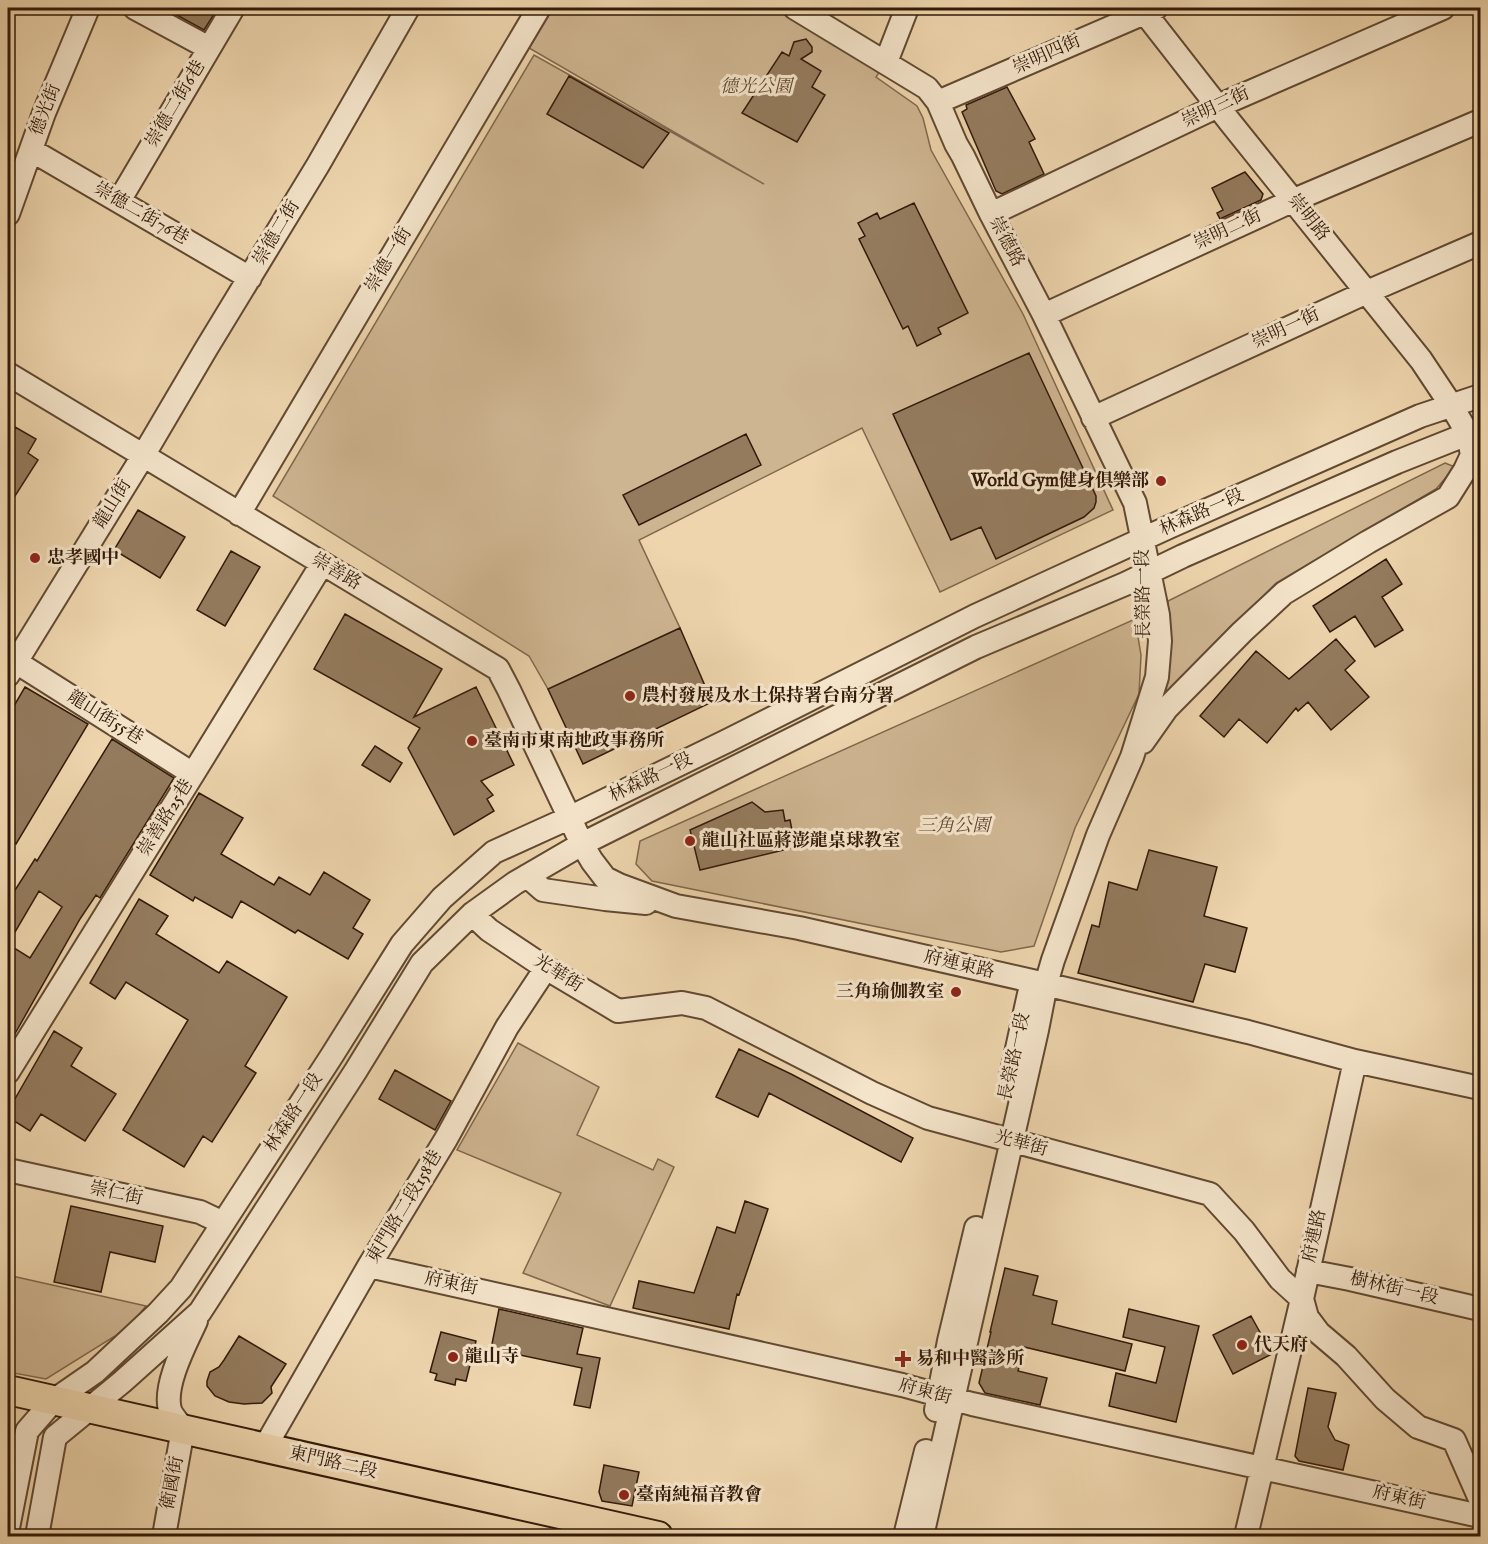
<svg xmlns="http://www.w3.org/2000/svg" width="1488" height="1544" font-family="'IM FELL English','Noto Serif TC',serif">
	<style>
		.green { fill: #ceb591; stroke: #80684d; stroke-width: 1.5 }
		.building { fill: #947b5e; stroke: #321a09; stroke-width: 1.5 }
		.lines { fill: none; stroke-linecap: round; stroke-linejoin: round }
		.minor-casing { stroke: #614932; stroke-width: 26 }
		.major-casing { stroke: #321a09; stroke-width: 32 }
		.minor { stroke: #f4e4ca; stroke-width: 22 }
		.major { stroke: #eed5ad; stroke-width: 28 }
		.poi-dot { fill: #8f2418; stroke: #f4e4ca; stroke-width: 2 }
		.labels { text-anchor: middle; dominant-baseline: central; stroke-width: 6; stroke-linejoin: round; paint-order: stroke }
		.street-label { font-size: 18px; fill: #321a09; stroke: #f4e4ca }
		.park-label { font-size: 18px; font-style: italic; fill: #614832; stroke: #f4e4ca }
		.poi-label { font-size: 18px; font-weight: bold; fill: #321a09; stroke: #f4e4ca; text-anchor: start }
	</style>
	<rect width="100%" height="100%" fill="#eed5ad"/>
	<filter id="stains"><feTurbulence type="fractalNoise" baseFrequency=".00333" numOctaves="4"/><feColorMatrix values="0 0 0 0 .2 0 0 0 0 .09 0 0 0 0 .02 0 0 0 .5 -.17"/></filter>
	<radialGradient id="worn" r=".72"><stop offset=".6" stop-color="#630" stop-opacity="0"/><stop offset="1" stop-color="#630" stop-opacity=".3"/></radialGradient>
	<path class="green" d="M553,8H778L882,68L876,77L917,106L923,118L931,150L1023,314L1113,510L940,592L862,428L639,540L680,628L548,689L529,656L273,496L534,55L764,184L529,48Z
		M1445,463L1455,467L1436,489L1276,583L1169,695L1159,697L1168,665V601Z
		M1135,619L1141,655L1139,694L1075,828L1034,946L1001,952L652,881L636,864L640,841Z
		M518,1043L599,1087L577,1135L653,1170L658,1159L674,1167L610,1306L523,1273L561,1193L457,1150Z
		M12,1276L146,1306L128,1328L46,1379L8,1372V1296Z"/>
	<path class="building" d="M164,8H218L204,30Z
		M806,39L812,47V52L801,59L821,71L812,87L825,95L797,142L742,113L782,52L789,56L794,42Z
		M569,76L669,133L643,168L547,114Z
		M1007,87L1035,139L1029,142L1044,174L1002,194L996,191L962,112L967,109L966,105Z
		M1245,172L1263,194L1261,200L1220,219L1217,213L1223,210L1212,188Z
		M914,203L968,313L938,328L941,334L917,346L908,326L903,329L859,239L865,236L858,223L877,213L880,219Z
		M1029,353L1096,496V502L1094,508L1084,517L996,559L981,527L951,540L893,414Z
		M15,427L36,439L28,453L38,460L8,507V440Z
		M746,434L761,465L639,525L623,495Z
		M138,510L185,537L160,578L114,550Z
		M231,551L260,567L225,626L197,610Z
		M1386,559L1402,584L1382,597L1403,630L1375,647L1355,616L1330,632L1313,606Z
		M345,614L442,669L414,717L476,687L514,765L481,781L493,795L487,799L494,811L454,835L408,748L420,728L314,669Z
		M680,628L712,702L583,764L548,689Z
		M1336,639L1355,661L1345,670L1369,697L1331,730L1308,702L1298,711L1296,708L1267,743L1239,719L1224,737L1200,716L1256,651L1289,679Z
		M25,687L88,724L16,844L8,839V716Z
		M112,739L174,778L100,898L96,895L80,919L8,1046V944L30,958L62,907L39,891L8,944V901L35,859L37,861Z
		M375,746L402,763L390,782L362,765Z
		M199,793L243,818L221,854L274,885L279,877L310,895L324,872L370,900L353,928L363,934L348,959L298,930L295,933L241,901L232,918L195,897L193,901L150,875Z
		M752,802L765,812L783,810L785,821L790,820L793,835H788L792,848L700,870L690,830Z
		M1149,850L1217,867L1204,916L1247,928L1235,972L1205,964L1193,1002L1078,973L1092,925L1099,927L1109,882L1137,890Z
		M139,899L168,916L156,934L219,973L227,961L287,997L245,1066L256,1073L212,1142L203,1136L184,1167L123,1130L188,1020L126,982L115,999L90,983Z
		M54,1031L82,1048L71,1066L116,1094L85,1141L41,1114L30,1131L8,1117V1111Z
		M739,1049L791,1074L913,1138L901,1162L769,1093L758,1117L716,1097Z
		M395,1070L451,1101L435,1130L379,1099Z
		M745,1201L768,1209L739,1295L737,1294L729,1329L633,1308L639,1281L694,1293L717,1227L735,1233Z
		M71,1206L163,1226L155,1262L110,1252L101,1292L54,1282Z
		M1005,1268L1038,1276L1033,1295L1057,1301L1052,1324L1132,1344L1125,1371L1024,1347L1018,1371L1047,1378L1040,1405L985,1393L979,1383L991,1332H990Z
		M499,1309L583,1328L577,1354L600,1358L590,1408L574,1405L582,1368L491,1349Z
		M1129,1309L1199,1326L1176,1422L1109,1406L1116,1373L1156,1383L1165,1347L1123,1337Z
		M1251,1316L1272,1354L1233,1374L1213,1335Z
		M441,1332L476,1341L466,1381L456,1379L455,1385L435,1380L437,1374L430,1372Z
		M239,1336L286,1364L271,1387L272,1393L262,1403L244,1404L229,1402L215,1396L207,1386V1381L210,1372L219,1367L224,1360Z
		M1308,1388L1336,1393L1328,1427L1335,1440L1349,1445L1343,1470L1299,1461L1295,1456Z
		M604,1465L639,1472L632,1506L602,1501L599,1492Z"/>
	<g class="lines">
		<g class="minor-casing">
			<path id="minor" d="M135,8L209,48
				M795,8L927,88L938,102L956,144L963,156L991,214L1044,315L1135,503L1158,615L1160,641L1157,677L1132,757L1098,835L1053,960L1046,984L1037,1030L922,1536
				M1141,8L1230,122L1421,360L1451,405L1468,434L1472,455L1465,470L1448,497L1368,542L1284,593L1242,632L1167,708L1143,742
				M886,62L907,8
				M938,102L1156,8
				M31,150L250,278
				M119,201L233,8
				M8,214L44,113L88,8
				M991,214L1218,106L1443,8
				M1044,315L1294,200L1480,121
				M8,374L498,669L509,690L582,844L592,861L605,878L619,885L676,906L799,928L1032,981L1248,1032L1355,1061L1480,1088
				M1093,418L1367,292L1480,243
				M239,514L539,8
				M16,662L193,774
				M8,675L143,456L206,349L318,165L408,8
				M527,876L543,890L605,899L646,903
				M472,914L489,930L546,968L618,1011L682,1003L706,1008L872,1093L928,1118L1210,1194L1244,1231L1280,1279L1302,1299L1307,1317L1319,1333L1346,1356L1385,1399L1418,1427L1454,1440L1480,1499
				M8,1072L193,774L322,564
				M1011,1076L1029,994
				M8,1170L200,1212L223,1223
				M369,1266L902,1385L972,1404L1480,1516
				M1308,1271L1350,1279L1480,1309
				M936,1410L949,1341L976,1228
				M265,1447L369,1266L446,1139L507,1027L546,968
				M8,1528L27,1431L53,1401L95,1372L158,1313L181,1288L331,1057L402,944L442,898L494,852L569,818L727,741L975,616L1169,527L1420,416L1480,396
				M37,1536L55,1437L122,1382L200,1312L355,1072L422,963L472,914L515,883L582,844L976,647L1125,584L1183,556L1397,462L1480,429
				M164,1536L183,1429C179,1423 172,1416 170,1410C163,1385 186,1343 196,1321
				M905,1536L926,1451
				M1246,1536L1302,1299L1355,1061"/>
		</g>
		<g class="major-casing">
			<path id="major" d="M8,1390L658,1536"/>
		</g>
		<use href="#minor" class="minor"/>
		<use href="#major" class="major"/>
	</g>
	<g class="poi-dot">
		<circle cx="1161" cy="481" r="6"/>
		<circle cx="35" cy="558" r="6"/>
		<circle cx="630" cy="696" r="6"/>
		<circle cx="472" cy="741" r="6"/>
		<circle cx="690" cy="841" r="6"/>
		<circle cx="956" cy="992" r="6"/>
		<circle cx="1242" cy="1345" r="6"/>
		<circle cx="453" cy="1357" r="6"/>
		<path d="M900 1350h6v6h6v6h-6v6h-6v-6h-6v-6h6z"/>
		<circle cx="624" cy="1495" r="6"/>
	</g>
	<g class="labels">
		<g class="street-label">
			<text transform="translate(1047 55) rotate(-24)">崇明四街</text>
			<text transform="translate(176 104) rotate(-59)">崇德二街6巷</text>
			<text transform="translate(1216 108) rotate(-25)">崇明三街</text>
			<text transform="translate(46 110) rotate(-69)">德光街</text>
			<text transform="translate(141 214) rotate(30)">崇德二街76巷</text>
			<text transform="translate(1308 218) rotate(51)">崇明路</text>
			<text transform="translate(1228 230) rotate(-25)">崇明二街</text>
			<text transform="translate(277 233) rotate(-59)">崇德二街</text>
			<text transform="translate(1006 242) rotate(62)">崇德路</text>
			<text transform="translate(389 260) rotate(-59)">崇德一街</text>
			<text transform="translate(1286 329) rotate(-25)">崇明一街</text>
			<text transform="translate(113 504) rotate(-58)">龍山街</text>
			<text transform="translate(1202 513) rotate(-24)">林森路一段</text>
			<text transform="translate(336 572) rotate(31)">崇善路</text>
			<text transform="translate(1144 594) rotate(-91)">長榮路一段</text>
			<text transform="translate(105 718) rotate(32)">龍山街55巷</text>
			<text transform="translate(651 778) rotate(-26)">林森路一段</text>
			<text transform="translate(166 818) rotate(-58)">崇善路25巷</text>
			<text transform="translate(959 965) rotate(13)">府連東路</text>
			<text transform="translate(558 974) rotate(32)">光華街</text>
			<text transform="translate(1015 1057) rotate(-78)">長榮路一段</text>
			<text transform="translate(294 1113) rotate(-57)">林森路一段</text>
			<text transform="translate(1021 1144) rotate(15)">光華街</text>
			<text transform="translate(116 1194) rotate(12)">崇仁街</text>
			<text transform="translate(405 1207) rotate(-59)">東門路二段158巷</text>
			<text transform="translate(1315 1236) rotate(-78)">府連路</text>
			<text transform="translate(451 1284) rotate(12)">府東街</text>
			<text transform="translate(1394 1289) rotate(13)">樹林街一段</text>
			<text transform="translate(925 1392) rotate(15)">府東街</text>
			<text transform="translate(333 1463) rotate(13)">東門路二段</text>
			<text transform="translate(173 1483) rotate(-79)">衛國街</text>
			<text transform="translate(1399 1498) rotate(13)">府東街</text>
		</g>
		<g class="park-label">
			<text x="756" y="87">德光公園</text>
			<text x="954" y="826">三角公園</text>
		</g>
		<g class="poi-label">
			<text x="1149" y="481" text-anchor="end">World Gym健身俱樂部</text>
			<text x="47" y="558">忠孝國中</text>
			<text x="642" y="696">農村發展及水土保持署台南分署</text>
			<text x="484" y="741">臺南市東南地政事務所</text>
			<text x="702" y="841">龍山社區蔣澎龍桌球教室</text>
			<text x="944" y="992" text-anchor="end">三角瑜伽教室</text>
			<text x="1254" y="1345">代天府</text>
			<text x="465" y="1357">龍山寺</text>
			<text x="916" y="1359">易和中醫診所</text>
			<text x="636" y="1495">臺南純福音教會</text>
		</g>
	</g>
	<rect width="1488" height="1544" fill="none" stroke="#eed5ad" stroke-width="30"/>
	<rect x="9" y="9" width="1470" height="1526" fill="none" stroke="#321a09" stroke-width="3"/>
	<rect x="15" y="15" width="1458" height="1514" fill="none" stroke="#321a09" stroke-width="1.5"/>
	<rect width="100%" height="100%" filter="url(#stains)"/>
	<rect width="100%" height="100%" fill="url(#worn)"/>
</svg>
